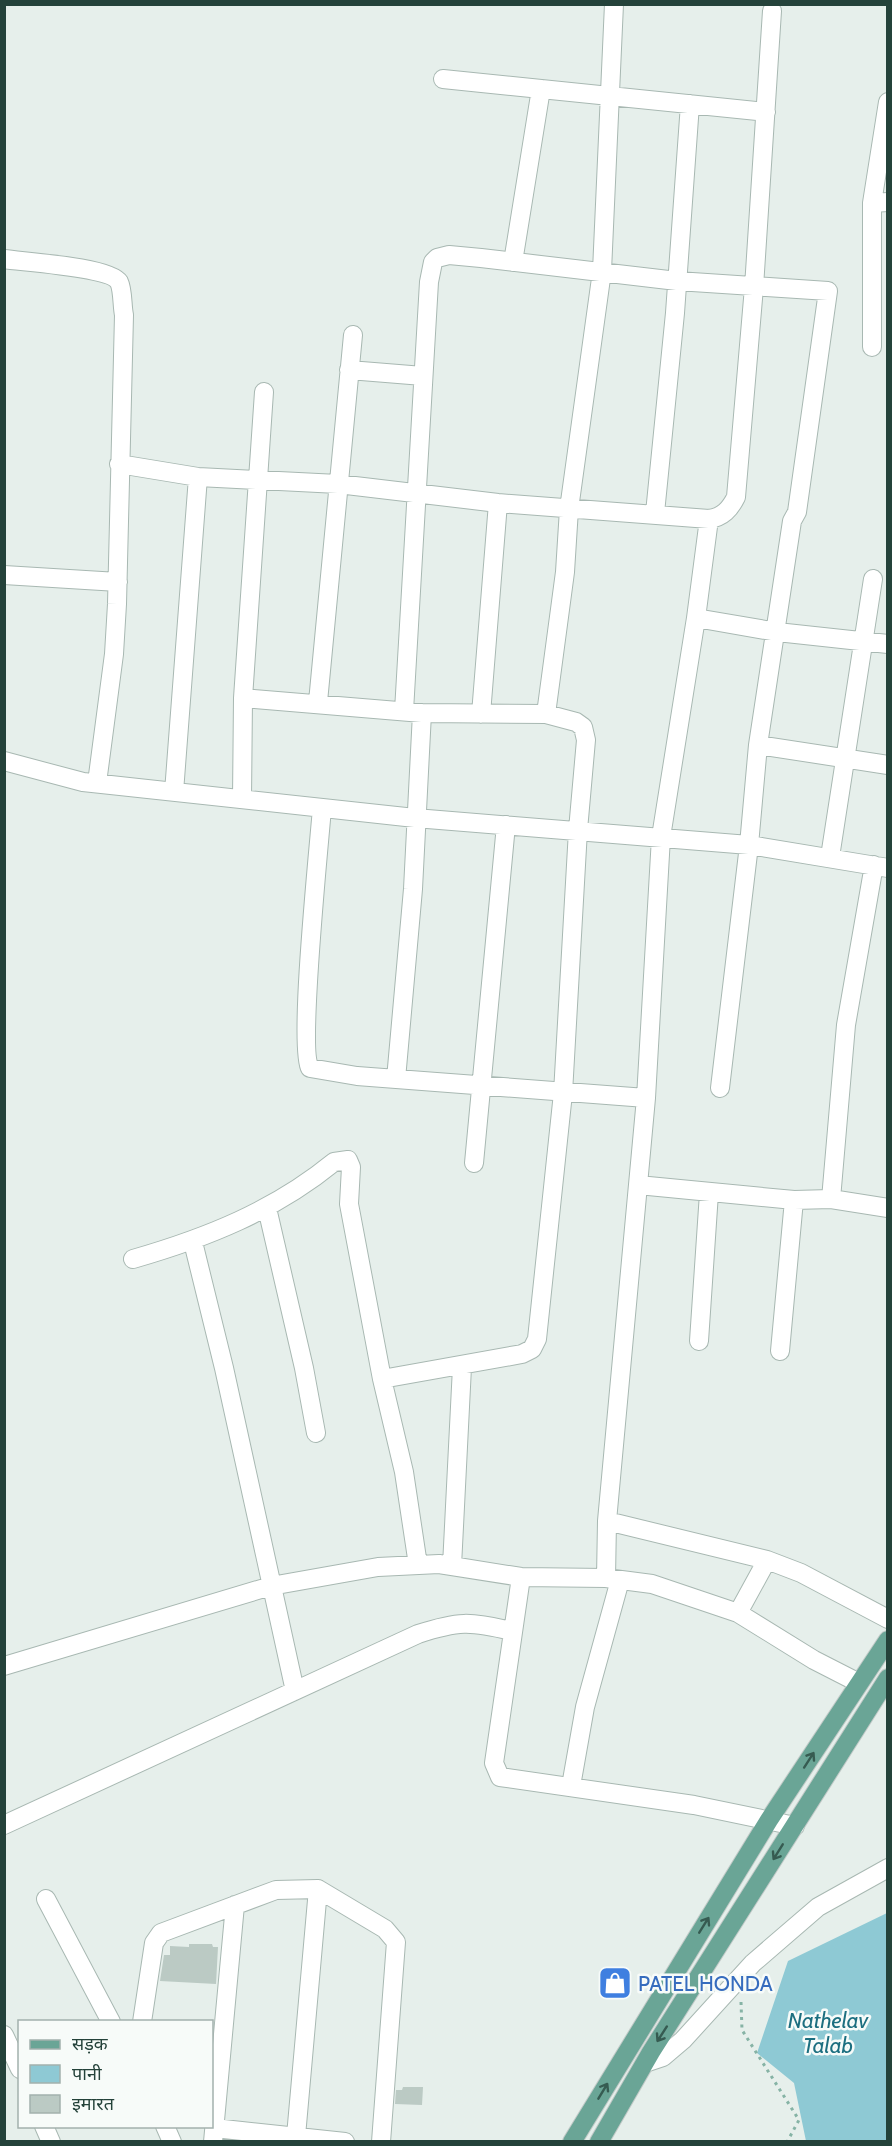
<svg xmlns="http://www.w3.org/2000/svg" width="892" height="2146" font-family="Cabin,'Noto Sans Devanagari',sans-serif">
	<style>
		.water { fill: #8ec9d4 }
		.building { fill: #bbcac4 }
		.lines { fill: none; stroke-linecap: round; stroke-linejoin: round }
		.minor-casing { stroke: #a8b8b2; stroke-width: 20 }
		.major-casing { stroke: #c2cac8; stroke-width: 20 }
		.path { stroke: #86b3a5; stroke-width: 3; stroke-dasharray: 3 4.5; stroke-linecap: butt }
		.minor { stroke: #fff; stroke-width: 18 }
		.major { stroke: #6aa596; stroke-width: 18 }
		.oneway { stroke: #365b51 }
		.labels { text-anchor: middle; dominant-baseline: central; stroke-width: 5; stroke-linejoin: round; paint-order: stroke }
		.shop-label { font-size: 21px; fill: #366cbe; stroke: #f7fbf9; text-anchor: start }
		.water-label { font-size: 22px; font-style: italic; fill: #1c6f80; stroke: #f7fbf9 }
	</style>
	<rect width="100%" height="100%" fill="#e6efeb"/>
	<path class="water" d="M887,1913V2141H806L794,2083L757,2053L788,1961Z"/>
	<path class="building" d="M189,1944H212L213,1947H218L216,1984L160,1981L164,1955H170V1946L189,1947Z
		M403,2087H423L422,2105L395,2104L396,2090H402Z"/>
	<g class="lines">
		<g class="minor-casing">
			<path id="minor" d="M443,79L766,112
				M872,203L888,102
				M4,259C24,262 110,267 119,282C123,290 122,306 124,315L117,604L114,654L97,783
				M513,262L541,89
				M872,347V203L888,202
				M349,370L423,376
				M119,464L198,477L338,484L498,503L709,519C723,517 730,509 736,497L754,287L772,11
				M655,513L675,313L690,104
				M4,575L118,582
				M696,618L777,632L888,644
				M243,698L422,713L546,714L576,722L583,727L586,740L578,830L563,1093L537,1339L532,1349L522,1354L382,1379
				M318,702L353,335
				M404,711L429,282L433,262L437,258L449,255L481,258L677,281L828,291L797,512L792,521L758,745L749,845L720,1088
				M481,714L498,503
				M546,714L565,572L569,509L602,271L614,4
				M758,745L888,765
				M4,761L83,782L415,818L749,845L888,868
				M174,792L198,477
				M242,799L243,698L264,392
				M322,808C319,846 298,1049 310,1068L357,1076L646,1098
				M830,857L873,579
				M396,1079L413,889L422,713
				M474,1163L506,825
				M638,1185L794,1200L831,1199L888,1208
				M831,1199L846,1025L874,865
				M267,1208L304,1368L316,1433
				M193,1242L224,1368L295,1691
				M133,1259C206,1238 274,1211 334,1162L348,1160L351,1167L349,1204L382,1379L404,1472L418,1565
				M699,1341L709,1193
				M780,1351L794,1200
				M607,1521L646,1098L661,837L696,618L709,519
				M452,1566L462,1367
				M521,1577L494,1763L500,1777L694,1805L795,1826
				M606,1578L607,1521L767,1560L801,1573L888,1619
				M738,1613L767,1560
				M4,1666L271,1586L378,1567L439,1564L521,1577L606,1578L652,1584L738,1613L814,1660L859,1683
				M571,1786L585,1707L620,1580
				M4,1825L418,1634C458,1621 470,1621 511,1631
				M46,1899L111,2022
				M142,2022L154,1943L161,1933L276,1890L318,1889L385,1929L396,1942L381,2142
				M4,2035L20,2069
				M645,2063L663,2057L683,2040L753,1963L818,1907L888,1868
				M44,2126L51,2142
				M165,2126L172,2142
				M214,2128L345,2142
				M296,2136L318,1889
				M213,2142L235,1905"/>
		</g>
		<g class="major-casing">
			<path id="major" d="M572,2142L769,1820L888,1640
				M599,2142L651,2052L888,1678"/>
		</g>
		<path class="path" d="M741,2002L742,2030L799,2120L787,2142"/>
		<use href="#minor" class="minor"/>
		<use href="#major" class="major"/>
	</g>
	<defs><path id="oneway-shaft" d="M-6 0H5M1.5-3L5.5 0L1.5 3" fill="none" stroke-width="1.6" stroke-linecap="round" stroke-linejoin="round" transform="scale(1.5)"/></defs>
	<g class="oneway">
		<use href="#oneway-shaft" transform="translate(809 1760) rotate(-57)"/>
		<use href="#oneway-shaft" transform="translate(778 1852) rotate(122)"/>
		<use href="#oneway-shaft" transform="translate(704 1925) rotate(-58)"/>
		<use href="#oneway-shaft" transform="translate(662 2034) rotate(123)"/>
		<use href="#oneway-shaft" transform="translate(603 2091) rotate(-59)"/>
	</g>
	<defs>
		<g id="shop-square" transform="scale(1.725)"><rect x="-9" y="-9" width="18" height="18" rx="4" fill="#3f7fe0" stroke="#f7fbf9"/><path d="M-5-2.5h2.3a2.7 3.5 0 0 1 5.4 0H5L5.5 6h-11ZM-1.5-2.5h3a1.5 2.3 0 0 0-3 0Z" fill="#fff"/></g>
	</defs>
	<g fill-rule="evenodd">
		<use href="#shop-square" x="615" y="1983"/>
	</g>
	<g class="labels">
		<g class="shop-label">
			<text x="638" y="1983">PATEL HONDA</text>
		</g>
		<g class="water-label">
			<text x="828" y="2020">Nathelav<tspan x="828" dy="25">Talab</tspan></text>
		</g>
	</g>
	<rect width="892" height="2146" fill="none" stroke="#24423a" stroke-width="12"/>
	<rect x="18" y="2020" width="195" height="108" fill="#f7fbf9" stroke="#a3b1ad" stroke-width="1.5"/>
	<rect x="30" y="2040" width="30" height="9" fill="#6aa596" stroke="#a3b1ad" stroke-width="1.5"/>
	<text x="72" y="2050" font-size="18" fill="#24423a">सड़क</text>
	<rect x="30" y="2065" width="30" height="18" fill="#8ec9d4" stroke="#a3b1ad" stroke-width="1.5"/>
	<text x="72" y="2080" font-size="18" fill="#24423a">पानी</text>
	<rect x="30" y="2095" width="30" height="18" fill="#bbcac4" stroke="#a3b1ad" stroke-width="1.5"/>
	<text x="72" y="2110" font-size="18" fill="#24423a">इमारत</text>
</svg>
